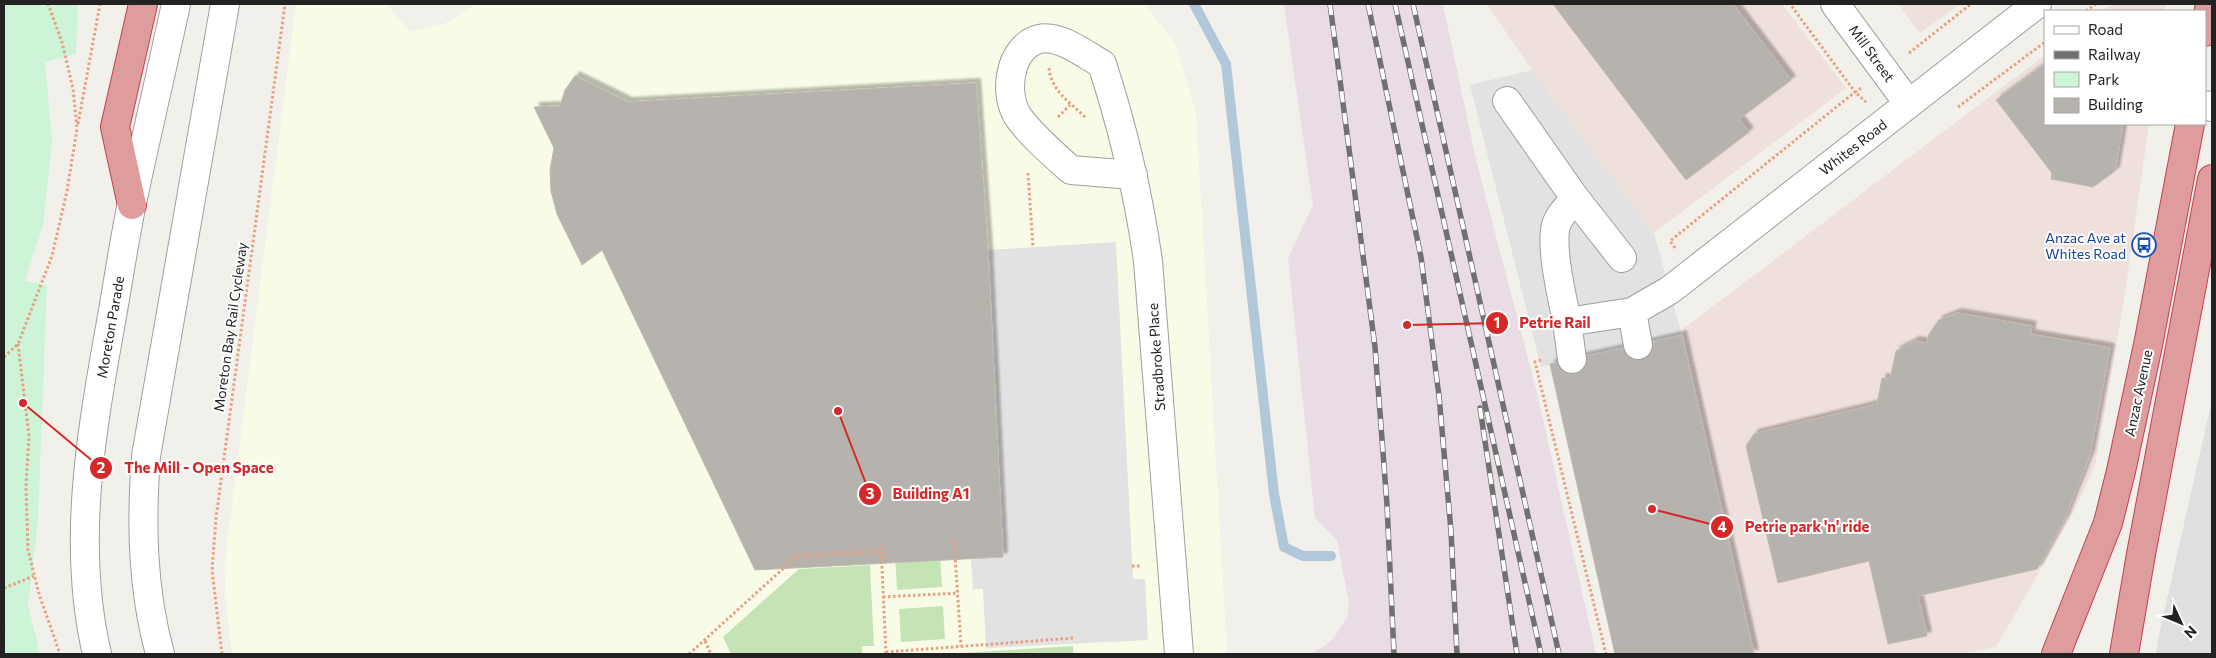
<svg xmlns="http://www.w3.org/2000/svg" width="2216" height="658" font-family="Commissioner,sans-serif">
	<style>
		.residential { fill: #e0dfdf }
		.commercial { fill: #efe0db }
		.industrial { fill: #e9dce4 }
		.education { fill: #f8fce7 }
		.grass { fill: #c5e4b6 }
		.park { fill: #cdf4d7 }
		.parking { fill: #e2e2e2 }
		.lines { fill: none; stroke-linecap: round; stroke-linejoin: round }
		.stream { stroke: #b0c8d9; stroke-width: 10 }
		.building { fill: #b6b2ad; stroke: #c1b9ae; filter: url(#shadow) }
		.minor-casing { stroke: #9f9f9f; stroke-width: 30 }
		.highway-casing { stroke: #c73f56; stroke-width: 30 }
		.path { stroke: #ea9e82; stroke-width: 3; stroke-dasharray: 2.5 2.5; stroke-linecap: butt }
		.minor { stroke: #fff; stroke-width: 28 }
		.highway { stroke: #de9c9d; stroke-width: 28 }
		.rail-casing { stroke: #707070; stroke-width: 5.5 }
		.rail { stroke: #fff; stroke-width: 4; stroke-dasharray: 11; stroke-linecap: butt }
		.labels { text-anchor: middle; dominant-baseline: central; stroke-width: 4; stroke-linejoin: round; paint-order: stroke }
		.street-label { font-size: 14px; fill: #222; stroke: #fff }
		.transit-label { font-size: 14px; fill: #164399; stroke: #fff; text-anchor: end }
		.leader { fill: none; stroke: #d62828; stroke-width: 2 }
		.callout-dot { fill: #d62828; stroke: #fff; stroke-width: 2 }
		.mark-label { font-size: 15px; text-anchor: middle; font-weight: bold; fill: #fff }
		.callout-label { font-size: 15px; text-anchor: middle; font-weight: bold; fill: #d62828; stroke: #fff; stroke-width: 4; stroke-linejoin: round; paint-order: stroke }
	</style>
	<defs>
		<filter id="shadow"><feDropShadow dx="4.5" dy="-4.5" stdDeviation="1" flood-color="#0004"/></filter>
	</defs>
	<rect width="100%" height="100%" fill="#f1f0ea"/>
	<path class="residential" d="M2212,400V654H2156L2160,630Z"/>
	<path class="commercial" d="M1487,4H1782L1846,88L1654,233L1532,70Z
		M1898,4H1960L1920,33Z
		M2112,4H2166L2165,11H2102Z
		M2045,55V124H2149L2124,300L2095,466L2072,515L1996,647L1960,654H1754L1682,335L1684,328Z"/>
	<path class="industrial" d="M1284,4H1443L1476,160L1537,393L1596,654H1310L1325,646L1333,639L1347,618L1349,603L1337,540L1315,518L1288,258L1313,205Z"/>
	<path class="education" d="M296,4H386L410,32L444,24L477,4H1144L1175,43L1196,112L1227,654H232L225,592L226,551Z"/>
	<path class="grass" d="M940,554L942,587L897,590L895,557Z
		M870,565L874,646H862V654H731L723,637L799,569Z
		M943,606L945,639L901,642L899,609Z
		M1073,646V654H944Z"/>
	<path class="park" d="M4,4H78L76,54L45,62L52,141L43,225L25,281L47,285L38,520L28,605L40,654H4Z"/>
	<path class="parking" d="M1532,70L1654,233L1682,335L1541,367L1470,85Z
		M1116,242L1133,579H1145L1148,640L986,648L983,589H973L971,559L1003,556L988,250Z"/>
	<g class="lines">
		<path class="stream" d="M1194,4L1226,64L1274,494L1284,547L1303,556H1331"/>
	</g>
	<path class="building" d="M1553,4H1733L1791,80L1739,119L1749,132L1686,180Z
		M2045,64V124H2123L2115,171L2093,187L2051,179L2052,173L1996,100Z
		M575,76L628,102L976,83L988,250L1003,557L755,570L602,250L582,265L557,214L551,191L550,170L554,148L534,107L560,106L565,90Z
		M1957,313L2032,326L2030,334L2110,348L2090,455L2065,518L2037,569L1918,596L1927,636L1888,644L1869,561L1778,583L1746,446L1754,434L1877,404L1882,378L1890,379L1896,351L1915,341L1927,343L1929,334L1939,320Z
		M1682,335L1754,654H1615L1550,364Z"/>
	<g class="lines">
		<g class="minor-casing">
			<path id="minor" d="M1835,4L1908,103
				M1507,101L1575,198L1622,258
				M2205,105L2212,107
				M1133,175L1071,170C1053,154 1033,137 1019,118C1003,96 1008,48 1039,39C1059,34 1086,55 1102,64C1124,131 1138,192 1148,261L1179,654
				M1575,198C1568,207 1556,218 1555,230C1552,256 1562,296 1567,322L1632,312L1670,290L2037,4
				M1632,312L1638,345
				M1567,322L1572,359
				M97,654C72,547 90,440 109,333C117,290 123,246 132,203C146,136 162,70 176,4
				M160,654C142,588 141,524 146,456L225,4"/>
		</g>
		<g class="highway-casing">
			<path id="highway" d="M2205,32L2210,4
				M132,205L115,127L143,4
				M2056,654L2108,523L2121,471L2148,345L2190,124
				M2124,654L2141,554L2212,179"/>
		</g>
		<path class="path" d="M2086,11L2096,4
			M1909,53L1971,4
			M1049,68C1051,91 1071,103 1086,118
			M1861,88L1855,92L1866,102
			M1958,107L2045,42
			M1058,117L1070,105
			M78,124L100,4
			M1028,173L1033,247
			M1675,248L1670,241L1855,92L1790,4
			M18,344L29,436L26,486L28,550L39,594L60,654
			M4,357L18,344L52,256L67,191L77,129L73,89L62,42L48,4
			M1541,360L1535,362L1606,654
			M954,540L961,646
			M881,546L886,654
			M1132,566H1142
			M4,588L34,576
			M883,597L958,593
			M4,628V629
			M705,641L711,654
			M886,652L1074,638
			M222,654L212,570L216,518L285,4
			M689,654L797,556L881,551"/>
		<use href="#minor" class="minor"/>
		<use href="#highway" class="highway"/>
		<g class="rail-casing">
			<path id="rail" d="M1330,4L1375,347L1387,505L1394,654
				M1368,4L1421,257L1439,396L1451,531L1457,654
				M1395,4L1541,654
				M1413,4L1559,654
				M1480,408L1517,654"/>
		</g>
		<use href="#rail" class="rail"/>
	</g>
	<defs>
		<g id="bus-ring" transform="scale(1.25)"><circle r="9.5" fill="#fff" stroke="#1a4fb4" stroke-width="1.5"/><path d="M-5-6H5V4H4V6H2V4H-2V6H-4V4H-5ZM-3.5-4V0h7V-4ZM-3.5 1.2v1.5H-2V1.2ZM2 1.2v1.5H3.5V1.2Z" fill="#1a4fb4"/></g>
	</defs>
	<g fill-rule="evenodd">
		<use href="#bus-ring" x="2144" y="245"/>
	</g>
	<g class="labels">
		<g class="street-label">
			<text transform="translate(1872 53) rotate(54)">Mill Street</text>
			<text transform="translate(1853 147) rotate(-38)">Whites Road</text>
			<text transform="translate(110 327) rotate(-80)">Moreton Parade</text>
			<text transform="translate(230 327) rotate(-82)">Moreton Bay Rail Cycleway</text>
			<text transform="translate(1156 357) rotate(-94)">Stradbroke Place</text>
			<text transform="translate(2138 393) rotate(-78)">Anzac Avenue</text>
		</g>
		<g class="transit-label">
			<text x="2126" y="237">Anzac Ave at<tspan x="2126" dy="16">Whites Road</tspan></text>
		</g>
	</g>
	<path class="leader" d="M1407 325L1497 323M23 403L101 468M838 411L870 494M1652 509L1722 527"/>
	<g class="callout-dot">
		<circle cx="1407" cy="325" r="5"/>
		<circle cx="23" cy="403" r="5"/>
		<circle cx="838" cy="411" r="5"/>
		<circle cx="1652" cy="509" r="5"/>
		<circle cx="1497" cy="323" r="12"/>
		<circle cx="101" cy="468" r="12"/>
		<circle cx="870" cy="494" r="12"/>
		<circle cx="1722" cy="527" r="12"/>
	</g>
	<g class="mark-label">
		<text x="1497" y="328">1</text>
		<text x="101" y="473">2</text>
		<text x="870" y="499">3</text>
		<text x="1722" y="532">4</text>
	</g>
	<g class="callout-label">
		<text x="1555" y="328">Petrie Rail</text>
		<text x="199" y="473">The Mill - Open Space</text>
		<text x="931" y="499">Building A1</text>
		<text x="1807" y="532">Petrie park 'n' ride</text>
	</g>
	<rect width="2216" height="658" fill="none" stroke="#222222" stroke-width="10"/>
	<rect x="2044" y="10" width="162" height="115" fill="#ffffff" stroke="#a7a7a7"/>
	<rect x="2054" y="26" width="25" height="8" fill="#ffffff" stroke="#a7a7a7"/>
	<text x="2088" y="35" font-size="15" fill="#222222">Road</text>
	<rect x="2054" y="51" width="25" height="8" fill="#707070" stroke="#a7a7a7"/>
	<text x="2088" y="60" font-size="15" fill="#222222">Railway</text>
	<rect x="2054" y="72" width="25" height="15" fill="#cdf4d7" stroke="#a7a7a7"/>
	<text x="2088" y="85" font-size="15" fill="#222222">Park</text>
	<rect x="2054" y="98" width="25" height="15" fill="#b6b2ad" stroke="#a7a7a7"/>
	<text x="2088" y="110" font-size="15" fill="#222222">Building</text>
	<g transform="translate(2181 623) rotate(134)" stroke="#ffffff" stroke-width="4" paint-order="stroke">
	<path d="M0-4L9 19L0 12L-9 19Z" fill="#222222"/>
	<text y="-8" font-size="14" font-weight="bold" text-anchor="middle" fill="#222222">N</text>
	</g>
</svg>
